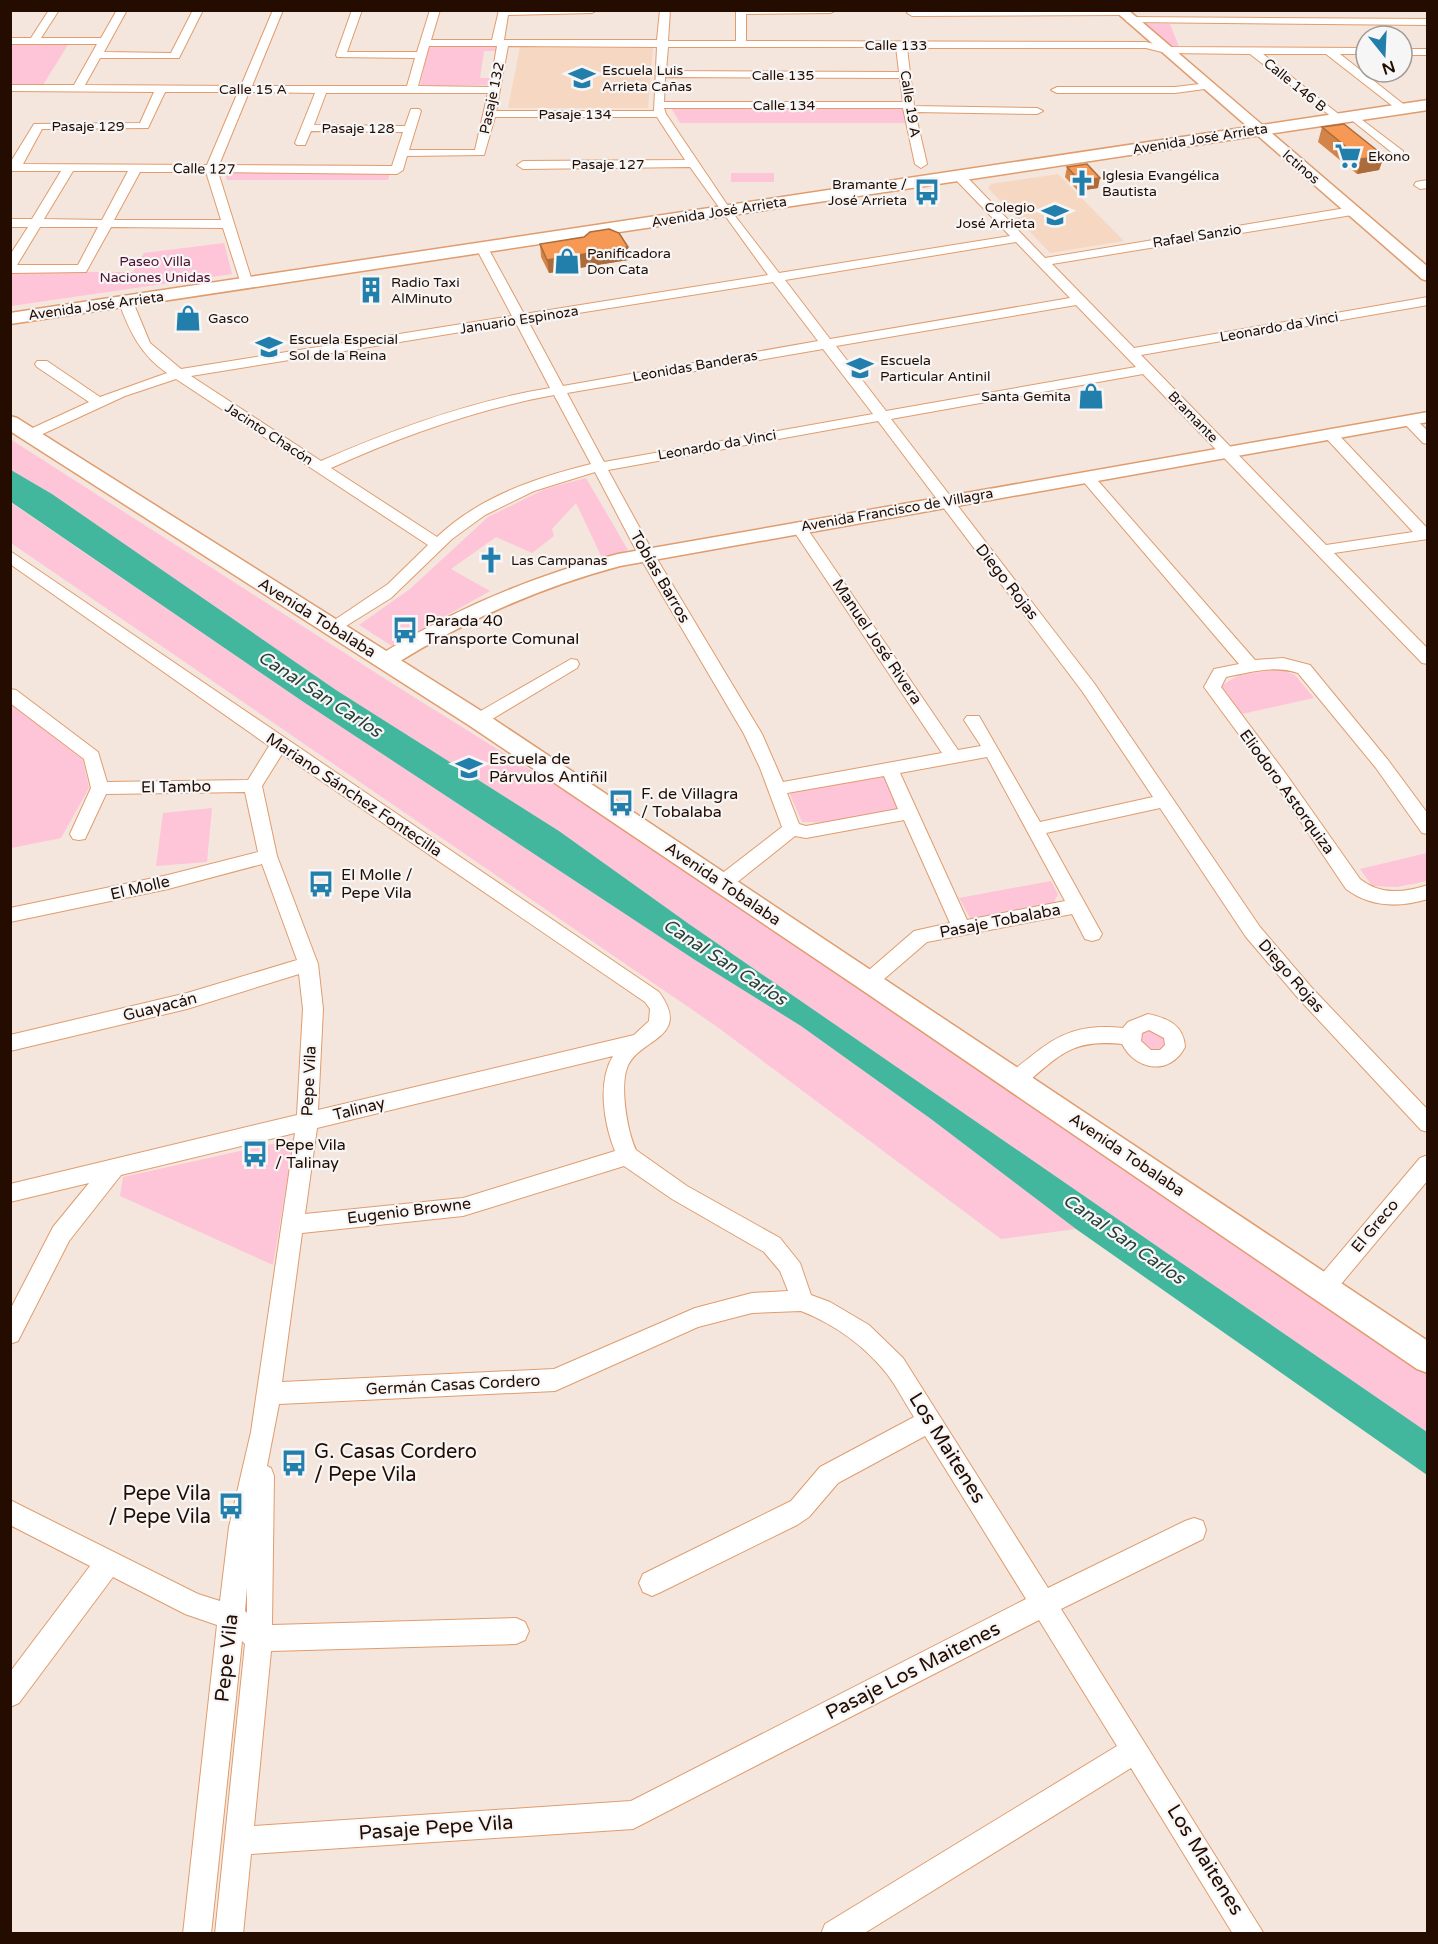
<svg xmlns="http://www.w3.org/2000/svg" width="1438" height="1944" font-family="'Varela Round',sans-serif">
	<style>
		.built { fill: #f6d7c2 }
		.green { fill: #fec4d8 }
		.water { fill: #42b79d }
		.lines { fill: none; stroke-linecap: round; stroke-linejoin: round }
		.minor-casing { stroke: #e09c6d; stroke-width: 2 }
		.tertiary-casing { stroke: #e09c6d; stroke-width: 3 }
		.secondary-casing { stroke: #e09c6d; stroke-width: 3 }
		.minor { fill: #fff; fill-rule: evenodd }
		.tertiary { fill: #fff; fill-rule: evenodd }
		.secondary { fill: #fff; fill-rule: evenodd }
		.wall { fill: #d38448 }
		.shaded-wall { fill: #ac6b3b }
		.building { fill: #f59954; stroke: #ac6b3b; stroke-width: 1.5 }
		.labels { text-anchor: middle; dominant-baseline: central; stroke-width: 4.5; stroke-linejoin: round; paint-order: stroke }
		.far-street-label { font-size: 14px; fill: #240c00; stroke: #f6f6f6 }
		.far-poi-label { font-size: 14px; fill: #240c00; stroke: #f6f6f6; text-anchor: start }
		.far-park-label { font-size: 14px; fill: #4f0d2d; stroke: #f6f6f6 }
		.street-label { font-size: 16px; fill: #240c00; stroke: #f6f6f6 }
		.poi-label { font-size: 16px; fill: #240c00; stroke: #f6f6f6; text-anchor: start }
		.water-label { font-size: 18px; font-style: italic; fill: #27413a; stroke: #f6f6f6 }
		.near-street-label { font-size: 20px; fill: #240c00; stroke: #f6f6f6 }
		.near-poi-label { font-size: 20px; fill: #240c00; stroke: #f6f6f6; text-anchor: start }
	</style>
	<rect width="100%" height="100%" fill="#f4e6dc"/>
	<path class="built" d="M520,47L653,48L648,108H508Z
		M1058,174L1124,241L1050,253L988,188L991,184Z"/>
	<path class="green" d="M1138,23L1170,24L1179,47H1168Z
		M11,43H69L43,85H11Z
		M429,45H498L497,51H484L480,78H490L489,85L420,86Z
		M670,106H905L906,123H680Z
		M222,164L392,165L388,180H227Z
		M731,173H774V182H731Z
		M224,243L232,274L11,306L10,272H133L144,253Z
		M10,439L401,689L715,885L1427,1368V1432L689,924L559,831L336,690L52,494L11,470Z
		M586,478L628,550L603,560L576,503L552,529L554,536L532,553L496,537L451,569L490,591L392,646L359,625L410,589L488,517L545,489Z
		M10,502L305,703L695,960L801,1026L931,1119L1076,1229L1001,1239L716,1026L11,543Z
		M1280,669L1295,675L1314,698L1242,714L1221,686L1239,675Z
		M10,703L83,760L89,788L61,838L11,848Z
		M886,774L903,807L834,823L802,822L788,790Z
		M212,808L207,862L156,866L163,813Z
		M1427,853V881L1397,887L1372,886L1360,869Z
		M1051,881L1058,894L1052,906L971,920L959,898Z
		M1143,1027L1164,1034L1167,1047L1154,1054L1133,1036Z
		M294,1139L273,1265L120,1196L123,1177Z"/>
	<path class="water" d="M11,470L52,494L336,690L559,831L689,924L1427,1432V1475L1076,1229L931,1119L801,1026L695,960L305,703L11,502Z"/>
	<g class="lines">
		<g class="minor-casing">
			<path id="minor" d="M49,10H59L41,38H101L117,10H127L104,52L171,53L193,10H203L179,58H100L85,85L241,86L273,10H283L252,86H407L415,58L337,57L336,55L352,10H362L347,52H417L430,10H440L431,40H492L499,10H597L592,13L508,15L504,40H657L660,10H670L668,41H736V10H836L831,13L746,14V41L1146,42L1166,47L1366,48V54H1340L1407,107V111H1399L1326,54H1263L1341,116V120L1337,121L1250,54L1166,53L1146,48H907L914,106L1037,108L1043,111L1037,114L915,112L927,164L921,168L915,164L903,108H664L666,114L732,212L779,273L1010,236L955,179L953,176L959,172L963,173L1045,258L1352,207L1358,211L1352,215L1052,264L1134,348L1428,297V305L1141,355L1326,545L1413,532L1325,437L1323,434L1325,431H1335L1428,529V539L1334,553L1428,649V664L1422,663L1143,374L891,419L1094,683L1260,927L1312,988L1428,1110V1132L1421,1130L1298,998L1246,937L1160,808L1046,833L1102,934L1099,939L1092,941L1085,939L1072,914L927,942L876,986L869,989L862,986L859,981L862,976L914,931L950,923L904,820L806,838L795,836L730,888L723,890L716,888L714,883L716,878L782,827L760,768L744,734L638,554L595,472L534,491L485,515L452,539L391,598L333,634L327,633L325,629L327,625L388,584L428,545L176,379L125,396L34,438H24L22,435L24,432L89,402L37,367L35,364L37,361H47L100,397L167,373C141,355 129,331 119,302L126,298L133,302L150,343L181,369L512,316L476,248L482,244L488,248L524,314L768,275L690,167L523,169L517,165L523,161L685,160L657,117H495L484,155L407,156L403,170L397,174L218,172L253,284L247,288L241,284L223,228L111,227L86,272L10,273V255L28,227H10V219H32L61,171H10V163L34,124L140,123L154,92L10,91V85H74L97,44H10V38H31ZM429,46H497L490,87L418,86ZM508,46L657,47L654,111H496ZM668,47H896L899,72L666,71ZM665,77L900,78L903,102H664ZM165,92H238L207,165L23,164L42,129L148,128ZM249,92L315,93L295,143L297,145H305L311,131L403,132L392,166L219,165ZM326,93H488L475,150H409L421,111L419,109H411L405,126L314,125ZM73,171H128L102,220L44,219ZM140,172H206L221,220H114ZM40,227H98L78,265H17ZM1016,242L1070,298L830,339L785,280ZM773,282L818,341L563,386L528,321ZM1076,305L1136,367L886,411L836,346ZM516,323L550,388C471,401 394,429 321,461L191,376ZM823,349L873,414L604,462L567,393ZM554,395L591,464C535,478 479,497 437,537L331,468C402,436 477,409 554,395ZM878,421L1082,691L1153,797L1040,822L979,716H967L964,720L981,746L958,750L804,524L799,522L791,527L942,753L783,782L762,734L654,554L608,470ZM987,757L1065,901L967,920L900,773ZM884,776L898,809L806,826L799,824L787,793Z
				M910,10H1126L1127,12L1122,15L912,16L907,13Z
				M1131,17L1428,19V25L1127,22L1126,20Z
				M1402,49H1428V55H1402Z
				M1208,83L1212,84V88L1175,93H1057L1051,90L1057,87H1175Z
				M1353,113L1403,151V155H1395L1349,118V114Z
				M1428,180V188L1420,189L1414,185L1416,182Z
				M1408,416L1413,417L1428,431V444L1423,443L1401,420Z
				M1087,473L1092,474L1255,660L1283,658L1310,665L1388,760L1428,814V834L1422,833L1376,768L1298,673C1274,665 1250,672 1226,677L1221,687L1286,774L1360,879C1380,895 1403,893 1428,885V899C1399,908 1370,907 1346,889L1274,782L1204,687L1214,669L1239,664L1082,480L1080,477L1082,474Z
				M10,551L659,992C693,1039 638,1038 627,1068C620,1087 627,1131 636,1150L687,1186L780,1238L800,1263L811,1295L830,1302L869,1325L903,1358L1048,1588L1185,1521L1194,1518L1203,1521L1206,1530L1203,1539L1061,1609L1264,1934H1233L1131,1768L863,1934H821L825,1924L1117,1746L1039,1620L633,1829L251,1854L243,1934H215L245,1644L242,1641L211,1934H183L217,1625L185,1614L113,1577L19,1703L10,1707V1672L90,1566L10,1525V1500L198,1594L220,1601L229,1527L251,1432L295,1133L121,1175L69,1241L18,1341L10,1344V1310L53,1227L89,1183L10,1202V1184L297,1115L303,1009L299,974L187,1009L10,1051V1035L187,993L297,960L262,864L168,889L10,922V908L168,875L258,852L245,792L106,794L85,839L79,840L73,839L70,834L91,788L84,759L10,703V689L16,690L98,752L107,782L248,780L269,746L10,564ZM282,754L645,1002L650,1009L649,1021L634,1035L318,1110L323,1009L318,964L277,856L262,786ZM613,1056C597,1082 604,1124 615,1151L463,1198L305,1214L317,1128ZM624,1166L672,1199L764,1252L780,1271L788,1291L752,1293L695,1308L554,1369L282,1382L302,1233L463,1216ZM801,1311C834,1324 865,1346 887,1374C897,1387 905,1403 914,1417L820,1467L791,1501L643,1574L639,1583L643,1592L652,1596L661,1592L797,1525L809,1517L838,1483L925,1436L1026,1599L631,1801L254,1826L271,1651L516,1644L525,1640L529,1631L525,1622L516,1618L272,1625L274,1476L271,1468L267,1466L279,1404L555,1391L698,1327L752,1313ZM247,1587V1613L245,1611Z
				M571,659L577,660L579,664L577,668L484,724H472L469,720L472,716Z
				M1148,1014C1167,1018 1184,1025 1185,1047C1170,1076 1136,1071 1122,1044C1071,1039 1060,1055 1023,1086L1016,1088L1009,1086L1006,1080C1011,1071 1021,1064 1029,1058C1060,1032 1083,1024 1123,1028L1128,1022ZM1149,1030L1164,1038L1165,1045L1160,1050H1151L1141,1041L1142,1033Z
				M1428,1155V1180L1331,1296L1323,1299L1315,1296L1312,1289L1315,1282L1420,1158Z"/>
		</g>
		<g class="tertiary-casing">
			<path id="tertiary" d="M1114,10H1128L1428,267V281L1422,279Z
				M1428,412V422L620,566C538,588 464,621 392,666L385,668L378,666L375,661L378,656C453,610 532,576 618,554Z"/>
		</g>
		<g class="secondary-casing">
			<path id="secondary" d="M1428,100V110L10,324V313Z
				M10,416L17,418L486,714L1428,1341V1373L1417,1369L859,988L470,726L10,431Z"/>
		</g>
		<use href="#minor" class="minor"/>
		<use href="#tertiary" class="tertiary"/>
		<use href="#secondary" class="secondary"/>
	</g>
	<path class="wall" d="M1322,127L1384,156L1379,170L1357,174L1318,142Z
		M1067,167L1098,188L1078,191L1065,177Z
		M540,244L628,247V260L549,273L541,257Z"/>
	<path class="shaded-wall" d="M1384,156L1379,170L1357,174L1361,159Z
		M1100,178L1098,188L1078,191L1080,181Z
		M628,247V260L549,273L547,260Z"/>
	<path class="building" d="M1344,124L1384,156L1361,159L1322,127Z
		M1087,164L1100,178L1080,181L1067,167Z
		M609,229L619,233L628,247L547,260L540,244L584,237L590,232Z"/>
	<defs>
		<g id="school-bare" transform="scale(2.07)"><path d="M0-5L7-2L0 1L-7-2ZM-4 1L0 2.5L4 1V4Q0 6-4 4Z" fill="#227eab" stroke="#f6f6f6" stroke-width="2.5" paint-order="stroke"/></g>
		<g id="supermarket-bare" transform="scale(2.07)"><path d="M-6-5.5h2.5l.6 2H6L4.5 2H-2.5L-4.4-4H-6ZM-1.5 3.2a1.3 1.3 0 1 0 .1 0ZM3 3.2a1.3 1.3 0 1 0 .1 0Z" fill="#227eab" stroke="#f6f6f6" stroke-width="2.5" paint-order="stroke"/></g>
		<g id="church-bare" transform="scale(2.07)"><path d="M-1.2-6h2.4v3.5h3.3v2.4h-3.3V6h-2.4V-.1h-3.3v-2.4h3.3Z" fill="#227eab" stroke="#f6f6f6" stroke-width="2.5" paint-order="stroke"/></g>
		<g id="bus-bare" transform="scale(2.07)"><path d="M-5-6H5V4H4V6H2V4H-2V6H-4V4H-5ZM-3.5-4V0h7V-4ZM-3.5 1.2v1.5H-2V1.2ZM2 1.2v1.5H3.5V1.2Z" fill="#227eab" stroke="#f6f6f6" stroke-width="2.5" paint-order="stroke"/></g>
		<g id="shop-bare" transform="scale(2.07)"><path d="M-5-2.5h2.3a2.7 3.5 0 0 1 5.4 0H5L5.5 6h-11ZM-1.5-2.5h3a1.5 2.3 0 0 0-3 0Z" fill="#227eab" stroke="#f6f6f6" stroke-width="2.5" paint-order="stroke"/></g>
		<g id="building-bare" transform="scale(2.07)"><path d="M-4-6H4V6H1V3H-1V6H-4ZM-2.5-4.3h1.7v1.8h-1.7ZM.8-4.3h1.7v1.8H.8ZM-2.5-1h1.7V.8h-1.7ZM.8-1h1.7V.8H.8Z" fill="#227eab" stroke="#f6f6f6" stroke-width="2.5" paint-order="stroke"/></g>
	</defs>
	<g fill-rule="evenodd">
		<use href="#school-bare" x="582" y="78"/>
		<use href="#supermarket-bare" x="1348" y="156"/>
		<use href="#church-bare" x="1082" y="183"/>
		<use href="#bus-bare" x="927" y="192"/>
		<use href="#school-bare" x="1055" y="215"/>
		<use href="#shop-bare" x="567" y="261"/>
		<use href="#building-bare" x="371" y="290"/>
		<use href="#shop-bare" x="188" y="318"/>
		<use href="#school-bare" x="269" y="347"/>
		<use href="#school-bare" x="860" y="368"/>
		<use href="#shop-bare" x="1091" y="396"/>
		<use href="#church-bare" x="491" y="560"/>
		<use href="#bus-bare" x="405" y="630"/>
		<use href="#school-bare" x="469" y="768"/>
		<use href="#bus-bare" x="621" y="803"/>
		<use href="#bus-bare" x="321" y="884"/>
		<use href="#bus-bare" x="255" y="1154"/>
		<use href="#bus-bare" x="294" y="1463"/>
		<use href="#bus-bare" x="231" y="1506"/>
	</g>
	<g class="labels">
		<g class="far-street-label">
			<text x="896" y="45">Calle 133</text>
			<text x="783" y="75">Calle 135</text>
			<text transform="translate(1295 85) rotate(39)">Calle 146 B</text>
			<text x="253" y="89">Calle 15 A</text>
			<text transform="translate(492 98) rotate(-78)">Pasaje 132</text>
			<text transform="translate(910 104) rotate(81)">Calle 19 A</text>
			<text x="784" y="105">Calle 134</text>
			<text x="575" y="114">Pasaje 134</text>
			<text x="88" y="126">Pasaje 129</text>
			<text x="358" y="128">Pasaje 128</text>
			<text transform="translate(1200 139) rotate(-9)">Avenida José Arrieta</text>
			<text x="608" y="164">Pasaje 127</text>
			<text transform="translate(1301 167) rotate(41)">Ictinos</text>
			<text transform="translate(204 169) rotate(1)">Calle 127</text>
			<text transform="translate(719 212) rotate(-9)">Avenida José Arrieta</text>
			<text transform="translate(1197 236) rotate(-9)">Rafael Sanzio</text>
			<text transform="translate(96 306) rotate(-8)">Avenida José Arrieta</text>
			<text transform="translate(519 320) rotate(-9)">Januario Espinoza</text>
			<text transform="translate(1279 327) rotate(-10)">Leonardo da Vinci</text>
			<text transform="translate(695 366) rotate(-10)">Leonidas Banderas</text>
			<text transform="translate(1193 417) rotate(46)">Bramante</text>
			<text transform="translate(269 434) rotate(33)">Jacinto Chacón</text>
			<text transform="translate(717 445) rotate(-10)">Leonardo da Vinci</text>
			<text transform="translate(897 510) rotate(-10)">Avenida Francisco de Villagra</text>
		</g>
		<g class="far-poi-label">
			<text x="602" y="70">Escuela Luis<tspan x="602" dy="16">Arrieta Cañas</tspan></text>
			<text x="1368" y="156">Ekono</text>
			<text x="1102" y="175">Iglesia Evangélica<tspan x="1102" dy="16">Bautista</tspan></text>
			<text x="907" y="184" text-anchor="end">Bramante /<tspan x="907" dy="16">José Arrieta</tspan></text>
			<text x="1035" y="207" text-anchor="end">Colegio<tspan x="1035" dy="16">José Arrieta</tspan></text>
			<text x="587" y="253">Panificadora<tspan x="587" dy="16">Don Cata</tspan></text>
			<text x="391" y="282">Radio Taxi<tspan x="391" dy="16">AlMinuto</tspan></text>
			<text x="208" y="318">Gasco</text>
			<text x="289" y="339">Escuela Especial<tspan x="289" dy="16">Sol de la Reina</tspan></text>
			<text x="880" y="360">Escuela<tspan x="880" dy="16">Particular Antinil</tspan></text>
			<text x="1071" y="396" text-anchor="end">Santa Gemita</text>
			<text x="511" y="560">Las Campanas</text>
		</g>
		<g class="far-park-label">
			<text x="155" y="261">Paseo Villa<tspan x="155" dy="16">Naciones Unidas</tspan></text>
		</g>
		<g class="street-label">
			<text transform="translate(660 577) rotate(60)">Tobías Barros</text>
			<text transform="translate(1007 582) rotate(52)">Diego Rojas</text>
			<text transform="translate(317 618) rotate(32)">Avenida Tobalaba</text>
			<text transform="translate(877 642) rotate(56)">Manuel José Rivera</text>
			<text transform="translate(176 787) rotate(-1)">El Tambo</text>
			<text transform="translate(1287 792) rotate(54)">Eliodoro Astorquiza</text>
			<text transform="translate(354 795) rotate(34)">Mariano Sánchez Fontecilla</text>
			<text transform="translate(723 884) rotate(34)">Avenida Tobalaba</text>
			<text transform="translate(140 888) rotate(-13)">El Molle</text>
			<text transform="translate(1000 921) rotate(-11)">Pasaje Tobalaba</text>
			<text transform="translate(1291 976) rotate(49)">Diego Rojas</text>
			<text transform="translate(160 1007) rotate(-14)">Guayacán</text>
			<text transform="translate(309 1081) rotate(-87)">Pepe Vila</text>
			<text transform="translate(359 1109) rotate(-14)">Talinay</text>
			<text transform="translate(1127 1155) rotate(34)">Avenida Tobalaba</text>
			<text transform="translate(409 1211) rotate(-7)">Eugenio Browne</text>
			<text transform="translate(1375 1226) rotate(-50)">El Greco</text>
			<text transform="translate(453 1385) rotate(-3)">Germán Casas Cordero</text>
		</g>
		<g class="poi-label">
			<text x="425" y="621">Parada 40<tspan x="425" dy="18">Transporte Comunal</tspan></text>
			<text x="489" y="759">Escuela de<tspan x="489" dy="18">Párvulos Antiñil</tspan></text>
			<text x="641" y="794">F. de Villagra<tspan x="641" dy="18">/ Tobalaba</tspan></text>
			<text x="341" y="875">El Molle /<tspan x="341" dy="18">Pepe Vila</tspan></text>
			<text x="275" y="1145">Pepe Vila<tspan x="275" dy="18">/ Talinay</tspan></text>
		</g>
		<g class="water-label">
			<text transform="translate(320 694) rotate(33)">Canal San Carlos</text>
			<text transform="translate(725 962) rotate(33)">Canal San Carlos</text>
			<text transform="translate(1124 1239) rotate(35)">Canal San Carlos</text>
		</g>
		<g class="near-street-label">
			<text transform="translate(947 1448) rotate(58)">Los Maitenes</text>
			<text transform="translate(227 1658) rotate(-84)">Pepe Vila</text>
			<text transform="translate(913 1671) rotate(-27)">Pasaje Los Maitenes</text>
			<text transform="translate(436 1828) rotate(-4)">Pasaje Pepe Vila</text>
			<text transform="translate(1205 1860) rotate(58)">Los Maitenes</text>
		</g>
		<g class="near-poi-label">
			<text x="314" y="1452">G. Casas Cordero<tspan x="314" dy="23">/ Pepe Vila</tspan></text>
			<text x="211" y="1494" text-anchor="end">Pepe Vila<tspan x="211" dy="23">/ Pepe Vila</tspan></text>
		</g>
	</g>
	<rect width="1438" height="1944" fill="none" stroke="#240c00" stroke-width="24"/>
	<g transform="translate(1384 54) rotate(162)"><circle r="28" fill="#f6f6f6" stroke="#a29894" stroke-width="1.5"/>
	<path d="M0-4.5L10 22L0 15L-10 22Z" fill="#227eab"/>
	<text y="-9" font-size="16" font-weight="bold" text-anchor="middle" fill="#240c00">N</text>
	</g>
</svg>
